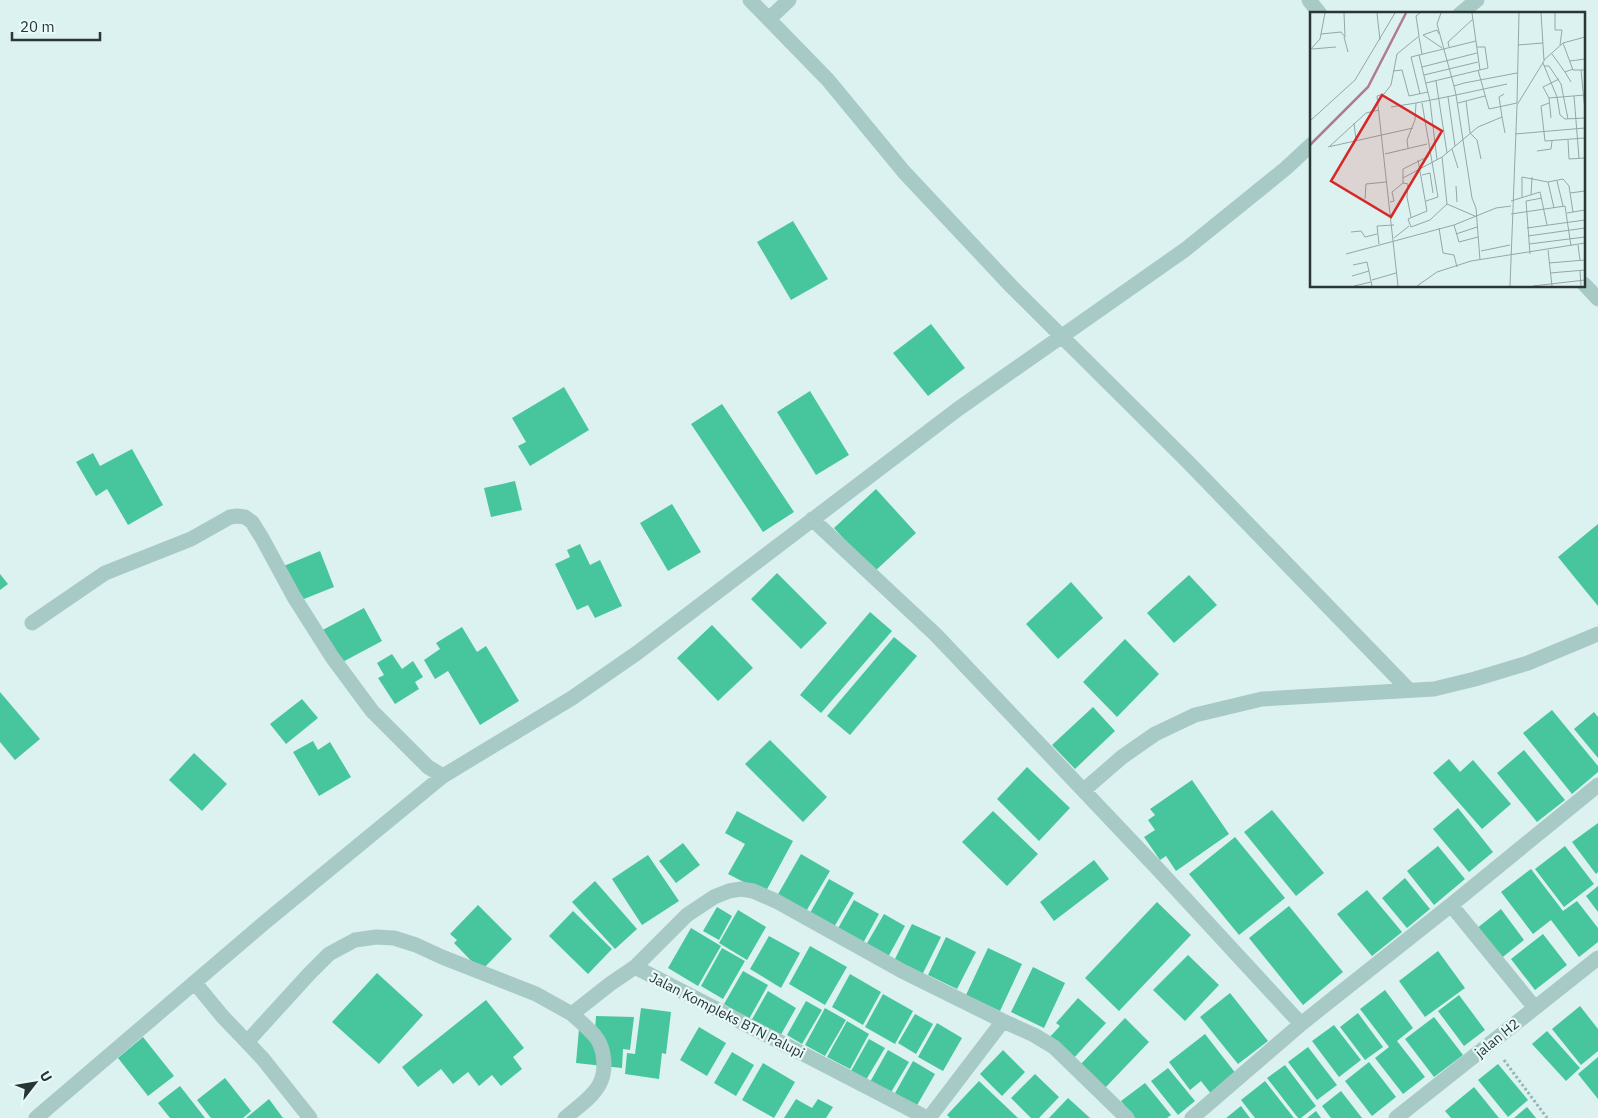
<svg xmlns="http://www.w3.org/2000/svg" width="1598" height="1118" font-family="'IBM Plex Sans',sans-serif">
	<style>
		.building { fill: #47c59d }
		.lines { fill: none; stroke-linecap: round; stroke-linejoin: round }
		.path { stroke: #92b6b1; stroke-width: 3; stroke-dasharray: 2.5 2.5; stroke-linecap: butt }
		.street { stroke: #a8cac6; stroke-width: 15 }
		.labels { text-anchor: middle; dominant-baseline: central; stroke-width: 4.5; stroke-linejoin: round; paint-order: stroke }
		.street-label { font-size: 14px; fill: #283733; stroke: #e8f9f9 }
		.inset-river { fill: none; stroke: #af7b96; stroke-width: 2.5 }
		.inset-road { fill: none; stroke: #94a7a5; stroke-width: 1 }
		.view { fill: #d62828; fill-opacity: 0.15; stroke: #d62828; stroke-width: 2.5 }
		.inset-edge { fill: none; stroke: #283733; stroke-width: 2.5 }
	</style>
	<rect width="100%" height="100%" fill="#dcf2f1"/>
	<path class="building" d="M793,221L828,279L791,300L757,242Z
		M931,324L965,368L928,396L893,353Z
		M564,387L589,430L530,466L518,446L526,442L512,418Z
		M810,391L849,455L816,475L777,412Z
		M722,404L794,512L763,532L691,424Z
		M132,449L163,505L128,525L107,489L96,496L76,462L93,453L100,466Z
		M515,481L522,510L491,517L484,488Z
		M876,489L916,533L874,572L834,528Z
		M672,504L701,552L668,571L640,523Z
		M1598,524V606L1558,557Z
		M580,544L590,565L600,560L622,606L595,618L588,605L577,610L555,564L570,557L567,550Z
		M320,551L334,587L294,603L279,568Z
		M777,573L827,623L801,649L751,599Z
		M0,574L8,584L0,590Z
		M1189,575L1217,605L1174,643L1147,613Z
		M1071,582L1103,618L1058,659L1026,624Z
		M364,608L382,641L335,666L317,633Z
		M870,612L892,631L821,713L800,695Z
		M712,625L753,668L718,701L677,658Z
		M462,627L477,652L486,646L519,701L480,725L448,671L435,679L424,660L440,649L436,643Z
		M894,637L917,656L850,735L827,716Z
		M1125,639L1159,674L1117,717L1083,682Z
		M392,654L402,669L413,661L423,677L415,682L419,689L395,704L378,678L384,675L377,663Z
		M0,692L40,739L15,760L0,742Z
		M302,699L318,718L286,744L270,724Z
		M1093,707L1115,731L1075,769L1052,745Z
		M1552,710L1598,766V772L1572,794L1523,733Z
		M1594,712L1598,717V758L1574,729Z
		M770,740L827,797L803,822L745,764Z
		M313,741L318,750L330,742L351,777L319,796L293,752Z
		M1524,750L1565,800L1537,822L1497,773Z
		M194,753L227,784L202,811L169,780Z
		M1449,759L1460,772L1473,760L1511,804L1482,829L1433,773Z
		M1027,767L1070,808L1039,841L997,799Z
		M1192,780L1229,834L1176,871L1166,856L1160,860L1144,837L1155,830L1148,820L1155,815L1150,809Z
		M1458,808L1493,852L1469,872L1433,829Z
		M1272,810L1324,873L1296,896L1244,832Z
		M737,811L793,841L765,893L728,874L745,844L725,833Z
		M993,811L1038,854L1007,886L962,842Z
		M1598,823V872L1596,874L1572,842Z
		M1235,837L1285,898L1239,935L1189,874Z
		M683,843L700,865L676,883L659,861Z
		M1438,846L1465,879L1434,905L1407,871Z
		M1565,846L1594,884L1564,907L1535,869Z
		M801,854L830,871L805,913L777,896Z
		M648,855L679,901L642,925L612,879Z
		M1094,860L1109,879L1054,921L1040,902Z
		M1531,869L1563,911L1577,901L1598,928V942L1579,957L1551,920L1533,934L1501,892Z
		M1405,878L1430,909L1407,928L1382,898Z
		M829,879L854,893L834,927L810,913Z
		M595,881L637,929L615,949L572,902Z
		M1598,886V912L1586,896Z
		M1367,890L1402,932L1372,956L1337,914Z
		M854,900L879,914L862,945L837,930Z
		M1157,902L1191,935L1119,1011L1085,978Z
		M478,905L512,939L481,971L454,943L457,940L450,934Z
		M1289,906L1343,972L1303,1005L1249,938Z
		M717,907L732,916L719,940L703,931Z
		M1501,909L1524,940L1499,960L1476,929Z
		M738,910L766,927L747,960L719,943Z
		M573,911L612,949L588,974L549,936Z
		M884,914L905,926L888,957L866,945Z
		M912,924L941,937L922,975L894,961Z
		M691,928L721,946L698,986L668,968Z
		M1543,934L1567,965L1535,990L1511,959Z
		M769,936L800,953L781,988L750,969Z
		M946,937L976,952L957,989L928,975Z
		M810,946L847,967L825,1005L789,984Z
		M722,948L745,961L723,999L701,986Z
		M988,948L1022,964L1000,1011L966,995Z
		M1438,951L1465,988L1425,1017L1399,981Z
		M1188,955L1219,985L1185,1021L1153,990Z
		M1033,967L1065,983L1044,1028L1011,1012Z
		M743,971L768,985L749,1019L724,1004Z
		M377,973L423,1015L379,1064L332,1022Z
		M850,974L881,992L863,1025L832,1007Z
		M1385,990L1413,1028L1397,1041L1425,1077L1403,1094L1375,1058L1389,1047L1360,1009Z
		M768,991L796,1008L779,1038L751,1021Z
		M1230,993L1268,1041L1238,1064L1200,1017Z
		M883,994L913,1011L895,1044L865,1027Z
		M1459,995L1485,1030L1464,1046L1438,1011Z
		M1078,998L1106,1023L1072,1060L1048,1039L1060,1026L1056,1023Z
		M486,1000L524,1048L513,1057L522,1069L501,1086L492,1075L479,1086L468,1072L453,1084L441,1069L418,1087L402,1067Z
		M806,1001L822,1010L802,1044L787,1035Z
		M1580,1006L1598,1029V1051L1581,1065L1552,1029Z
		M641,1008L671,1012L666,1054L662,1053L659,1079L625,1074L627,1053L635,1054Z
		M825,1008L846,1020L825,1056L805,1045Z
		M1358,1013L1383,1047L1365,1060L1340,1027Z
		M915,1014L933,1024L916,1054L898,1043Z
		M596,1016L634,1017L630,1050L623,1049L622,1068L576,1063L579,1029L595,1030Z
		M1434,1017L1463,1055L1434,1077L1405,1039Z
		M1125,1018L1149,1042L1104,1089L1080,1065Z
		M847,1021L869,1034L850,1069L827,1057Z
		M937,1023L962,1038L943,1071L918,1057Z
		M1334,1025L1361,1060L1339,1077L1312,1041Z
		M699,1027L726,1043L707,1076L680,1060Z
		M1547,1031L1580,1068L1566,1081L1532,1044Z
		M1205,1034L1237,1075L1212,1095L1201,1081L1190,1090L1169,1062Z
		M143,1037L174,1076L148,1096L118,1058Z
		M869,1039L885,1048L866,1080L851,1071Z
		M1308,1047L1337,1085L1317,1100L1288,1062Z
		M888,1050L909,1062L890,1094L870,1082Z
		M1003,1050L1025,1072L1002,1096L980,1074Z
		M732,1052L754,1065L736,1096L714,1083Z
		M1598,1057V1099L1578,1074Z
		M913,1061L935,1074L916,1107L894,1095Z
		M1369,1062L1396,1097L1372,1116L1345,1081Z
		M763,1063L795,1082L774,1118L742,1100Z
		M1498,1064L1528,1100L1508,1117L1478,1080Z
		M1285,1065L1316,1106L1301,1118H1298L1267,1078Z
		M1168,1068L1195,1101L1178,1115L1151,1081Z
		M1035,1074L1059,1097L1039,1118H1031L1011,1098Z
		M225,1078L251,1111L243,1118H211L197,1100Z
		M979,1081L1018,1118H950L947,1115Z
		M1265,1081L1294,1118H1255L1241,1100Z
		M1145,1083L1171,1115L1167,1118H1135L1121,1101Z
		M180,1086L205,1118H170L158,1103Z
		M1474,1087L1499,1118H1451L1445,1111Z
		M1341,1091L1362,1118H1331L1322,1106Z
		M1068,1098L1090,1118H1049Z
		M269,1099L283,1118H246Z
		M796,1099L812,1108L818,1099L833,1107L826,1118H784Z
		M1241,1106L1250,1118H1226Z
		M1527,1107L1536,1118H1514Z
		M1316,1111L1321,1118H1307Z"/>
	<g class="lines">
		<path class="path" d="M1504,1060L1547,1118"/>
		<path class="street" d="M750,0L828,80L904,172L1012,287L1187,461L1409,690
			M1309,0L1320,14
			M1460,14L1477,0
			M769,19L789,0
			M1584,284L1598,299
			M812,519L936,635L1156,867L1301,1024
			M32,623L105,573L191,539L230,517L237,516L245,517L252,522L262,538L294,597L332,657L372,711L428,767L443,776
			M1084,790L1122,757L1155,734L1195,715L1262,699L1434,689L1475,679L1528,663L1598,634
			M1451,905L1535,1008
			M635,967L687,915L714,897L729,891L741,889L753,891L776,901L902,971L1003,1021L1034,1035L1054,1047L1127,1118
			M195,983L223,1017L247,1042L309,974L329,954L355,940L376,937L394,938L416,945L442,957L536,994L572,1014L610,984L635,967L927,1118
			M247,1042L263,1059L310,1118
			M36,1118L264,923L443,776L572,698L637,653L958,409L1186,249L1285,169L1312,144
			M565,1118C576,1108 592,1098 599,1085C607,1071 605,1048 595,1036C588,1028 580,1021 572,1014
			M929,1118L1003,1021
			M1192,1118L1301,1024L1451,905L1598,785
			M1396,1118L1598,958"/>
	</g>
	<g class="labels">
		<g class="street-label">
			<text transform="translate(727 1015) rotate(27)">Jalan Kompleks BTN Palupi</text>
			<text transform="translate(1497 1038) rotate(-39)">jalan H2</text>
		</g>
	</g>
	<g transform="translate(1310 12)">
		<rect width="275" height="275" fill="#dcf2f1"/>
		<path class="inset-river" d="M0,133L58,75L96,1"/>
		<path class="inset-road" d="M67,1L70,28M131,1L127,12L144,74M162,1L170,58M245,1V18H252L250,33M11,22L31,20L35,25L34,1M129,22L127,18L113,23L132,36M34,25L38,40M109,25L112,42M253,31L263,58H275M208,33L233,31M139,35L138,30L163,7M2,37L26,35M0,38L10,27L15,1M242,42L255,60M109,43L120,89L127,148M234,48L253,31L275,25M260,49L275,47M233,51L247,85L250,103L255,107L275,106M234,54H239L251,72L258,107M112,55L167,41M168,58L179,97L207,91M271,58L275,99M83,59L92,58L99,84L118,80M114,63L168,50M126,69L137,141M261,70L255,60L263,57M116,71L178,56L175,35H167M110,82L101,45L166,29M264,84L269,146M138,85L145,134M239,86L233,75L249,67M156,89L160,121L167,128L171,147M112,91L128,185L116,189M148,91L175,84M207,91L209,1M239,91L231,94L235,129L275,126M81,95L106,91M192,105L189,85L194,82M241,106L239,86L275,83M0,109L45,68L85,1M44,111L46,128M205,122L275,116M258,128L259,147L275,146M20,134L56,101L69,98M18,135L103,116M98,136L97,128L105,108L106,91L146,83L144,74L154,71L207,61M142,137L148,156M227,139L241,137L242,129M75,142L117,132M108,148L117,199L98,207L101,215L120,208L137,192L132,145M112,163L120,161L123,181M93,166V157L119,144M247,169L253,194M238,170L244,196M93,171L98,172L97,185L101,205M146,174L147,190M260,181L275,179M221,183L222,165M212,186V165L238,170L253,167L259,174L263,200M55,187L56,172L76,170M201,189L230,180L237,213M80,190L84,189L82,180L93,171V166L132,145L168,115L192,105L195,121M137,192L167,205M257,201L275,198M201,202L255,194L261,234M144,213L149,230L168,225M129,216L133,241L144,243L147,255M217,216L275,208M41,220L51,219L55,225L67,222M146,222L167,215M218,224L275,216M84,226L99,214M69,232L67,214L84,213M219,232L275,225M268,233L270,248M238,238L242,274M171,239L200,233M36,242L144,213L186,196L201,194M220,242L216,189L232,186M170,248L166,196L162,186L146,83L197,72M239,251L275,248M43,253L57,250L62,274M270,258L271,274M240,261L275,258M42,264L59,259M62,268L86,261M44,274L61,270M88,274L67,84L74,82L81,73L87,42L109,24L106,4L110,1M107,274L127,260L161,249L275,231M200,274L207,93L234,49L231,1M223,274L275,268"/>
		<path class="view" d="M72,83L132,119L81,205L21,169Z"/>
		<rect width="275" height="275" class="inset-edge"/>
	</g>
	<g transform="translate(35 1083) rotate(59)" stroke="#e8f9f9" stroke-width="4" paint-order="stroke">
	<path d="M0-4L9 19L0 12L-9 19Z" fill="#283733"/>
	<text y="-8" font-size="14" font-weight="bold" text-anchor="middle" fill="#283733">U</text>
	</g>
	<path d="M12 32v8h88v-8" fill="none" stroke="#283733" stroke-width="2.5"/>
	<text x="20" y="32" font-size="15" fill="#283733" stroke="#e8f9f9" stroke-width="4" paint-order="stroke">20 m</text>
</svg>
